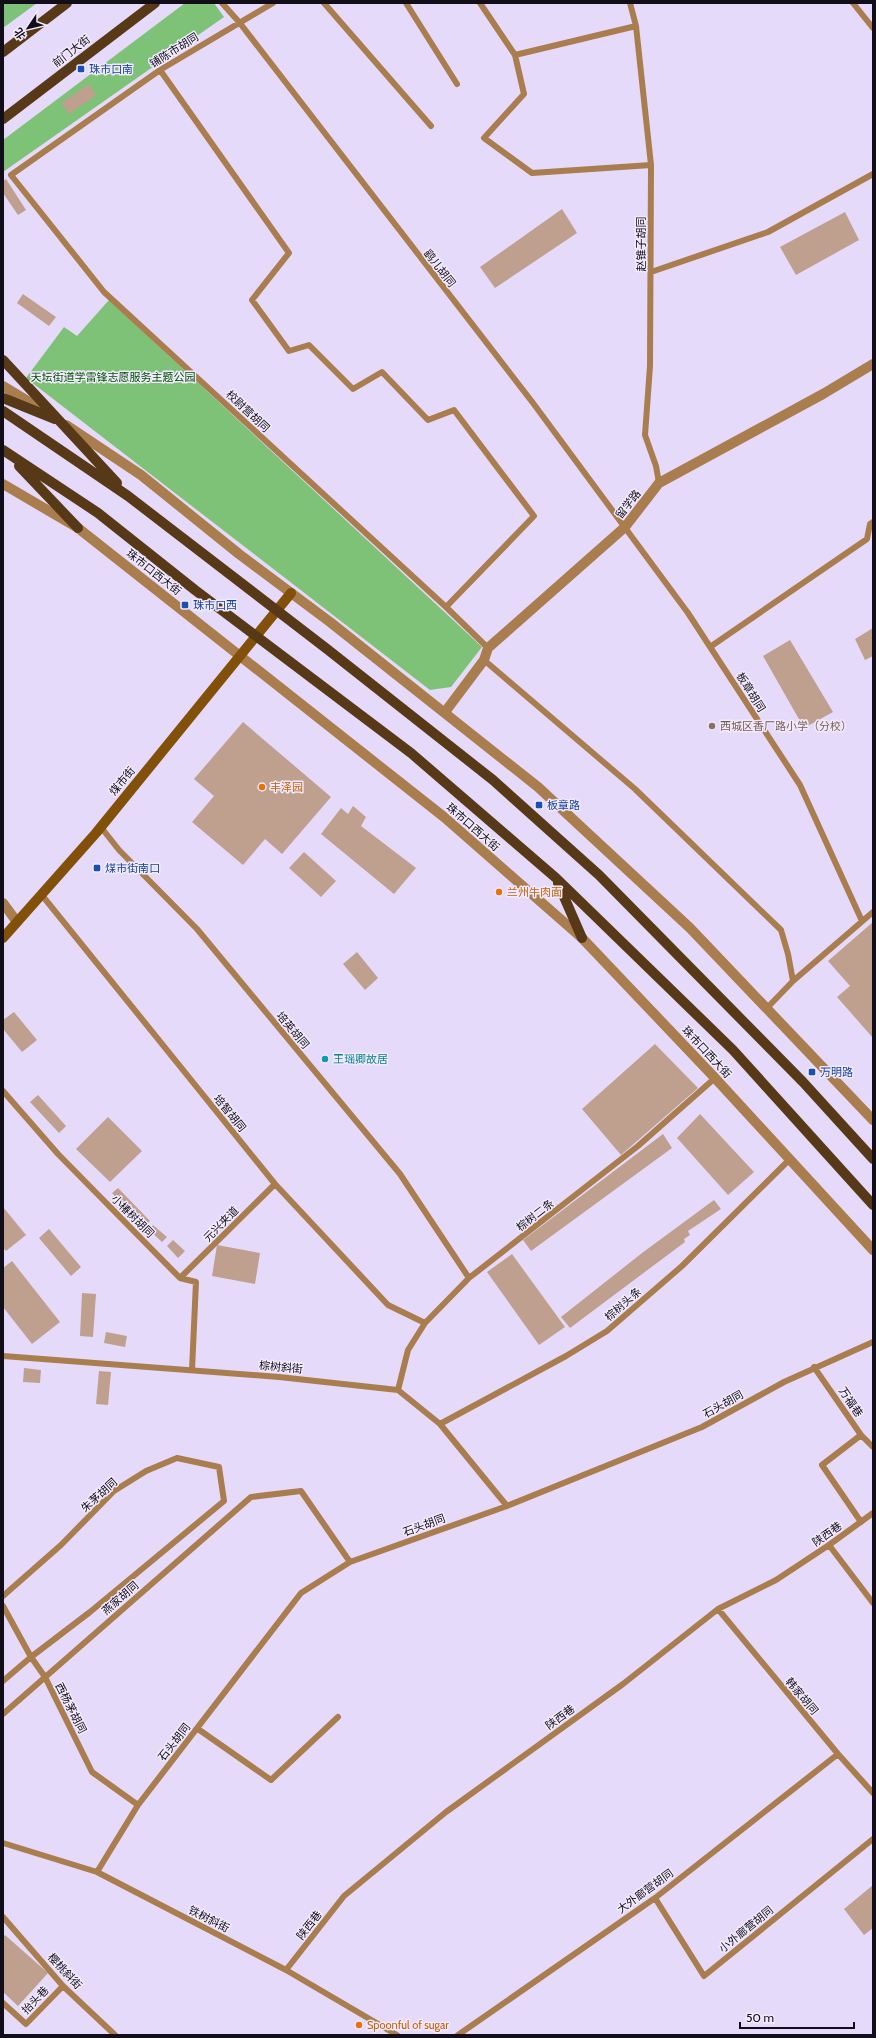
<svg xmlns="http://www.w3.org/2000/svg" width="876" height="2038" font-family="Cabin,'Noto Sans SC',sans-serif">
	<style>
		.green { fill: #7ec277 }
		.building { fill: #bfa08f }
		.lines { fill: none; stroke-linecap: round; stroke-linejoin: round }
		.service { stroke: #aa7d4e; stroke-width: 6 }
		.minor { stroke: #aa7d4e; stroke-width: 10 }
		.tertiary { stroke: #aa7d4e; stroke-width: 10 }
		.secondary { stroke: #835009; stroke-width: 10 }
		.primary { stroke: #573917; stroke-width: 10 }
		.transit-dot { fill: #1a4fb4; stroke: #f1eafd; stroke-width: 1.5 }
		.education-dot { fill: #8d6e63; stroke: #f1eafd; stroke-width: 1.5 }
		.food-dot { fill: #e8710a; stroke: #f1eafd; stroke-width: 1.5 }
		.culture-dot { fill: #0f9aa8; stroke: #f1eafd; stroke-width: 1.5 }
		.labels { text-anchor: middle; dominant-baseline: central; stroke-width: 3; stroke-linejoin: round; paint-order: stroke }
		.street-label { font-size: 11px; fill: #120e19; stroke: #f1eafd }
		.transit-label { font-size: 11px; fill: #164399; stroke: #f1eafd; text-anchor: start }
		.park-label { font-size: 11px; fill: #014f00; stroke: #f1eafd }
		.education-label { font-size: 11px; fill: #785e54; stroke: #f1eafd; text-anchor: start }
		.food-label { font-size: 11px; fill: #c56008; stroke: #f1eafd; text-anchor: start }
		.culture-label { font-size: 11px; fill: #0d838f; stroke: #f1eafd; text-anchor: start }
	</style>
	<rect width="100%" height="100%" fill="#e6dafa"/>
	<path class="green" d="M3,3H37L3,28Z
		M185,3H214L224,17L3,172V140Z
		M109,300L482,647L451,687L430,690L26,378L64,327L77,336Z"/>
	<path class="building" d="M89,84L96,95L69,114L61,103Z
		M6,179L26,210L18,215L3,193V181Z
		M562,209L577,233L495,288L480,267Z
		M845,212L859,240L796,275L780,247Z
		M23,294L56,317L49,326L17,303Z
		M873,628V656L865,660L855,639Z
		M790,640L833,712L804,728L763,656Z
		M243,722L331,797L282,854L265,839L243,865L192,822L214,796L194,779Z
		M353,806L366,817L361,826L416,868L394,894L321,834L341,808L348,814Z
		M304,852L336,881L321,897L289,868Z
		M873,922V1038L837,997L850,986L828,961Z
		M357,952L378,978L365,990L343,964Z
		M14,1012L37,1040L22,1052L3,1029V1020Z
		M655,1044L698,1088L621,1155L582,1109Z
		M38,1095L66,1126L59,1133L30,1102Z
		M700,1114L754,1172L728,1195L677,1138Z
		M108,1117L142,1151L110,1182L76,1149Z
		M663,1134L672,1148L531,1251L523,1240Z
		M118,1188L150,1221L144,1227L112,1193Z
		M714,1200L721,1209L688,1231L690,1235L684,1239L685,1242L570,1328L561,1317L642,1253Z
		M3,1207L26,1235L6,1251L3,1248Z
		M153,1225L167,1237L162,1242L149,1230Z
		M49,1229L81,1267L71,1276L39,1238Z
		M173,1240L185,1251L178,1258L167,1246Z
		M217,1245L260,1253L255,1284L212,1276Z
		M512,1254L565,1327L539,1345L487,1272Z
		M12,1261L60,1322L32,1344L3,1307V1268Z
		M82,1293L96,1294L93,1337L80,1336Z
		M106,1332L127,1336L125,1347L104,1343Z
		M24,1368L41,1370L40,1383L23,1382Z
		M99,1371L111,1372L108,1405L96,1404Z
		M873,1885V1928L864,1935L844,1909Z
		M5,1935L48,1973L18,2006L3,1992V1937Z"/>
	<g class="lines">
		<path class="service" d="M222,3L239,22L533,403L688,613L800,785L862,921
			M273,3L160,70L11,175L104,292L446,607L488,648
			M324,3L431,126
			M406,3L457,84
			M480,3L515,55
			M630,3L636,26L651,165L650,366L645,435L656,466L659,483
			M853,3L873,28
			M636,26L515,55L524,94L484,138L532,173L651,165
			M160,70L289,253L252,300L289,351L309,345L353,389L382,372L428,420L454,410L534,516L446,607
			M651,272L768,232L873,174
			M710,647L867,539L870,524L873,522
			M484,660L635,789L781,930L788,954L793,981
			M100,826L119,850L197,929L400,1174L469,1278
			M41,894L275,1184L388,1305L425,1323
			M767,1008L793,981L873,912
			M3,1091L58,1154L180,1278L196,1282L192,1370
			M180,1278L275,1184
			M3,1356L279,1377L398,1390L440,1424L507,1506
			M814,1367L861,1435L873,1447
			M398,1390L408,1350L425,1323L469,1278L638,1146L715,1078
			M440,1424L566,1356L607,1331L682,1266L790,1159
			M861,1522L822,1465L861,1435
			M829,1545L873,1603
			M3,1596L61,1545L114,1491L146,1471L177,1458L219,1467L224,1501L90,1612L31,1657L3,1681
			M3,1606L31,1657L45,1677L92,1772L138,1805
			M718,1609L838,1754L873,1793
			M3,1714L251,1497L301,1491L350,1562
			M198,1729L271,1780L338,1717
			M3,1843L97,1872L286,1970L397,2035
			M97,1872L138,1805L301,1593L350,1562L507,1506L702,1427L784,1382L873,1342
			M655,1898L704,1976L873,1839
			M3,1917L63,1986L115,2035
			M286,1970L344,1896L446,1812L623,1684L718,1609L776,1580L829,1545L873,1513
			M3,2003L26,2024L63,1986
			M458,2035L655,1898L838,1754"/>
		<path class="minor" d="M445,712L484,660L488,648L625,527L659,483L823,394L873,364
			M3,903L17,922"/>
		<path class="tertiary" d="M3,386L46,412
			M66,425L141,475L239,554L330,622L538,787L690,928L873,1120
			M3,484L78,528L444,817L582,938L715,1078L873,1250"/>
		<path class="secondary" d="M3,938L96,833L291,593"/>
		<path class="primary" d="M3,52L67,3
			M3,119L155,3
			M3,360L117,483
			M3,398L55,419
			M3,411L128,496L327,649L493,780L599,875L803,1082L873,1159
			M3,450L98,513L195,590L411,753L556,878L733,1050L873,1205
			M19,466L78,528
			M558,883L582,938"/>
	</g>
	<g class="transit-dot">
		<rect x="77" y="65" width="8" height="8" rx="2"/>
		<rect x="181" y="601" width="8" height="8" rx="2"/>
		<rect x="535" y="801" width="8" height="8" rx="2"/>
		<rect x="93" y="864" width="8" height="8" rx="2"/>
		<rect x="808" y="1068" width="8" height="8" rx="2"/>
	</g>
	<circle class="education-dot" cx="712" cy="726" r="4"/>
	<g class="food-dot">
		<circle cx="262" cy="787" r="4"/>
		<circle cx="499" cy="892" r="4"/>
		<circle cx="359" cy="2025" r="4"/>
	</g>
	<circle class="culture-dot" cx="325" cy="1059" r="4"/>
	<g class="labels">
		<g class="street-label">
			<text transform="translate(174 50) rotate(-32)">铺陈市胡同</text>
			<text transform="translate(71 51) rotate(-38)">前门大街</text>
			<text transform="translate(641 244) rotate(-90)">赵锥子胡同</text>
			<text transform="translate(440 268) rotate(52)">鹞儿胡同</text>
			<text transform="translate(248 411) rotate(43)">校尉营胡同</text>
			<text transform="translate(628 504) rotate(-52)">留学路</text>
			<text transform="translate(154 572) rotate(38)">珠市口西大街</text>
			<text transform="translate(751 692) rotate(58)">板章胡同</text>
			<text transform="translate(122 781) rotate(-50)">煤市街</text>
			<text transform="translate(473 827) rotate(41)">珠市口西大街</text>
			<text transform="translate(293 1030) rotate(50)">培英胡同</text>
			<text transform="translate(707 1052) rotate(47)">珠市口西大街</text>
			<text transform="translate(230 1113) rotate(51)">培智胡同</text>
			<text transform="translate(535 1215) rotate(-38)">棕树二条</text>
			<text transform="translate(133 1216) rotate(45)">小椿树胡同</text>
			<text transform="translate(221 1224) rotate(-45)">元兴夹道</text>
			<text transform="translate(623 1304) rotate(-41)">棕树头条</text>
			<text transform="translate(281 1367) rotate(5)">棕树斜街</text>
			<text transform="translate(851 1402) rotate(56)">万福巷</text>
			<text transform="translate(723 1404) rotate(-29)">石头胡同</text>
			<text transform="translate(99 1495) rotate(-42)">朱茅胡同</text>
			<text transform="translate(424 1525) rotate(-20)">石头胡同</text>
			<text transform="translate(827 1534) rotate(-35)">陕西巷</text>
			<text transform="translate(120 1598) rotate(-41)">燕家胡同</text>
			<text transform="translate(802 1696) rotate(50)">韩家胡同</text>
			<text transform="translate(71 1708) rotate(63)">西杨茅胡同</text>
			<text transform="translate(560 1717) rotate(-36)">陕西巷</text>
			<text transform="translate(174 1742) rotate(-52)">石头胡同</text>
			<text transform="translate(645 1891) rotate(-36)">大外廊营胡同</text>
			<text transform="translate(209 1919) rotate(27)">铁树斜街</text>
			<text transform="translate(309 1925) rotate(-52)">陕西巷</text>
			<text transform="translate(746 1929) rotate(-39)">小外廊营胡同</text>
			<text transform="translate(65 1971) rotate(47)">樱桃斜街</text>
			<text transform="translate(35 2000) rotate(-46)">抬头巷</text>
		</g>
		<g class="transit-label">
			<text x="89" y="69">珠市口南</text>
			<text x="193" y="605">珠市口西</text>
			<text x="547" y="805">板章路</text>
			<text x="105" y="868">煤市街南口</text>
			<text x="820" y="1072">万明路</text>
		</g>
		<g class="park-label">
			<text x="113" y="377">天坛街道学雷锋志愿服务主题公园</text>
		</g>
		<g class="education-label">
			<text x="720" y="726">西城区香厂路小学（分校）</text>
		</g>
		<g class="food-label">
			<text x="270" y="787">丰泽园</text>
			<text x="507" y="892">兰州牛肉面</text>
			<text x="367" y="2025">Spoonful of sugar</text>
		</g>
		<g class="culture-label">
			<text x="333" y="1059">王瑶卿故居</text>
		</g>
	</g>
	<rect width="876" height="2038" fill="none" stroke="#120e19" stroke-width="8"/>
	<g transform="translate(28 28) rotate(235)" stroke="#f1eafd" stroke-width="3" paint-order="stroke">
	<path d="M0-3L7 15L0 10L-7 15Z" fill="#120e19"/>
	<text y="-6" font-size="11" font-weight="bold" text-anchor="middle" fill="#120e19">北</text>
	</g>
	<path d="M740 2022v6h114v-6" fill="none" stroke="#120e19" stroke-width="2"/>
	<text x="746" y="2022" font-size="12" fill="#120e19" stroke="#f1eafd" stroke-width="3" paint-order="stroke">50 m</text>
</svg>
